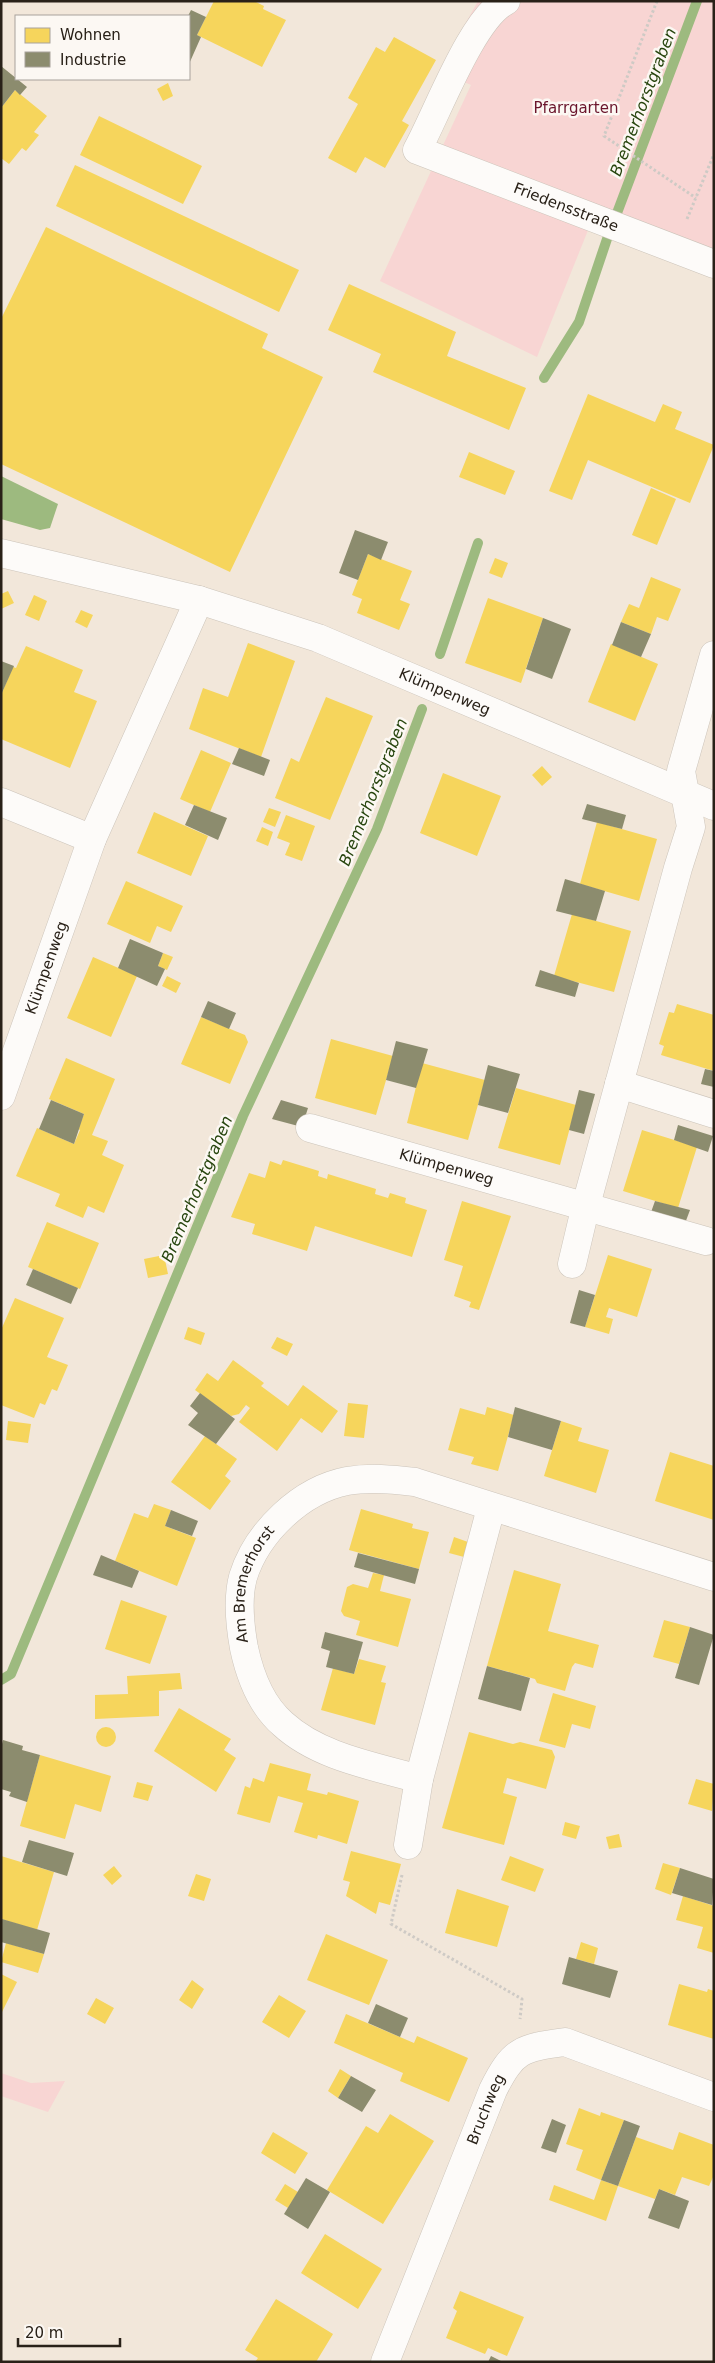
<svg xmlns="http://www.w3.org/2000/svg" width="715" height="2363" font-family="'DejaVu Sans',sans-serif">
	<style>
		.green { fill: #f8d5d3 }
		.water { fill: #9dba7f }
		.homes { fill: #f6d55c }
		.industry { fill: #8c8c6e }
		.lines { fill: none; stroke-linecap: round; stroke-linejoin: round }
		.stream { stroke: #9dba7f; stroke-width: 10 }
		.minor-casing { stroke: #ccc4ba; stroke-width: 29 }
		.path { stroke: #cecac5; stroke-width: 3; stroke-dasharray: 2.5 2.5; stroke-linecap: butt }
		.minor { stroke: #fdfbf9; stroke-width: 28 }
		.labels { text-anchor: middle; dominant-baseline: central; stroke-width: 5; stroke-linejoin: round; paint-order: stroke }
		.park-label { font-size: 15px; fill: #6a152c; stroke: #fcf8f3 }
		.street-label { font-size: 15px; fill: #292118; stroke: #fcf8f3 }
		.water-label { font-size: 16px; font-style: italic; fill: #27450e; stroke: #fcf8f3 }
	</style>
	<rect width="100%" height="100%" fill="#f2e7da"/>
	<path class="green" d="M478,1H714V255L595,213L537,357L380,281L471,85L439,71Z
		M1,2073L31,2083L65,2081L48,2112L1,2096Z"/>
	<path class="water" d="M1,476L58,504L50,528L40,530L1,519Z"/>
	<path class="homes" d="M214,1H254L264,6L263,9L286,20L262,67L197,35Z
		M394,37L436,60L402,121L409,125L385,168L365,157L356,173L328,158L358,104L348,98L376,47L385,52Z
		M168,83L173,96L163,101L157,89Z
		M15,90L47,116L34,132L39,135L26,151L22,148L9,164L1,158V108Z
		M99,116L202,166L183,204L80,155Z
		M75,165L299,270L279,312L56,206Z
		M46,227L268,334L262,348L323,377L230,572L1,464V319Z
		M349,284L456,332L447,356L526,388L509,430L373,372L381,354L328,330Z
		M588,394L655,422L663,404L682,412L675,429L714,445L690,503L588,460L572,500L549,491Z
		M469,452L515,471L505,495L459,477Z
		M651,488L676,499L657,545L632,535Z
		M368,554L412,571L400,600L410,604L399,630L357,613L362,599L352,595Z
		M495,558L508,563L502,578L489,573Z
		M651,577L681,589L668,621L657,617L651,634L621,622L629,604L639,608Z
		M8,591L14,603L1,609V594Z
		M34,595L47,601L39,621L25,615Z
		M488,598L543,618L521,683L465,663Z
		M81,610L93,615L87,628L75,622Z
		M248,643L295,661L261,757L189,729L203,688L228,697Z
		M611,644L658,664L635,721L588,702Z
		M26,646L83,670L74,692L97,701L70,768L1,739V695L13,667L16,668Z
		M326,697L373,716L330,820L275,798L291,758L299,762Z
		M201,750L231,763L210,812L180,799Z
		M542,766L552,777L542,786L532,775Z
		M443,773L501,796L477,856L420,833Z
		M269,808L281,812L275,827L263,822Z
		M154,812L208,836L191,876L137,853Z
		M286,815L315,826L302,861L285,855L290,843L277,838Z
		M597,822L657,839L639,901L580,884Z
		M262,827L273,832L268,846L256,841Z
		M126,881L183,906L171,932L157,926L150,943L107,924Z
		M572,914L631,931L614,992L554,976Z
		M163,953L173,957L167,970L158,966Z
		M93,957L137,976L111,1037L67,1018Z
		M167,976L181,983L176,993L162,986Z
		M677,1004L714,1015V1071L661,1055L664,1046L659,1044L669,1012L674,1013Z
		M201,1017L245,1035L248,1042L230,1084L181,1064Z
		M331,1039L393,1056L376,1115L315,1098Z
		M66,1058L115,1079L92,1135L108,1141L102,1155L124,1165L104,1213L88,1206L83,1218L55,1206L60,1194L16,1176L37,1128L74,1144L80,1130L78,1129L84,1114L49,1099Z
		M422,1063L485,1080L468,1140L407,1123Z
		M516,1088L576,1105L560,1165L498,1148Z
		M642,1130L697,1147L678,1208L623,1191Z
		M283,1160L319,1171L318,1176L327,1179L328,1174L376,1189L375,1194L388,1198L390,1193L406,1198L405,1203L427,1210L412,1257L315,1226L307,1251L252,1234L255,1224L231,1217L249,1173L265,1178L270,1161L281,1165Z
		M462,1201L511,1216L479,1310L469,1307L471,1302L454,1296L463,1266L444,1260Z
		M47,1222L99,1243L80,1289L28,1267Z
		M164,1255L168,1274L148,1278L144,1259Z
		M608,1255L652,1269L637,1317L609,1308L606,1317L613,1319L609,1334L585,1327Z
		M15,1298L64,1318L47,1357L68,1365L57,1391L52,1389L45,1405L40,1403L34,1418L1,1405V1330Z
		M188,1327L205,1333L201,1345L184,1339Z
		M277,1337L293,1344L287,1356L271,1348Z
		M233,1360L264,1383L261,1386L288,1406L303,1385L338,1411L322,1433L301,1418L277,1451L239,1422L250,1408L246,1405L239,1414L231,1416L195,1390L207,1373L218,1381Z
		M348,1403L368,1405L364,1438L344,1436Z
		M487,1407L514,1415L498,1471L471,1464L474,1457L448,1450L460,1408L485,1415Z
		M8,1421L31,1424L28,1443L6,1440Z
		M561,1421L582,1428L578,1441L609,1450L596,1493L544,1476Z
		M205,1436L237,1459L225,1476L231,1481L210,1510L171,1482Z
		M670,1452L714,1466V1520L655,1501Z
		M154,1504L171,1510L165,1526L196,1538L177,1586L115,1561L134,1513L148,1518Z
		M361,1509L413,1524L412,1528L429,1532L419,1569L349,1550Z
		M454,1537L468,1542L464,1557L449,1553Z
		M514,1570L561,1584L548,1631L599,1645L593,1668L575,1663L572,1667L565,1691L537,1683L535,1679L487,1666Z
		M373,1573L384,1575L380,1591L411,1599L398,1647L356,1635L360,1621L344,1616L341,1611L347,1587L353,1584L368,1588Z
		M121,1600L167,1616L150,1664L105,1649Z
		M664,1620L690,1627L679,1664L653,1657Z
		M359,1659L386,1666L381,1682L386,1683L375,1725L321,1710L333,1668L354,1674Z
		M180,1673L182,1689L159,1691V1716L95,1719V1695L128,1694L127,1676Z
		M553,1693L596,1706L590,1729L572,1724L565,1748L539,1741Z
		M179,1708L231,1739L224,1750L236,1758L216,1792L154,1751Z
		M96 1737a10 10 0 1 1 20 0a10 10 0 1 1-20 0Z
		M469,1732L513,1744L520,1742L552,1750L555,1757L546,1789L507,1778L503,1793L517,1797L504,1845L442,1828Z
		M40,1755L111,1776L101,1812L75,1804L65,1839L20,1826Z
		M270,1763L311,1774L307,1790L327,1795L328,1792L359,1801L347,1844L318,1835L317,1839L294,1832L303,1803L278,1796L270,1823L237,1814L245,1786L250,1788L253,1778L264,1782Z
		M696,1779L714,1784L712,1811L688,1804Z
		M137,1782L153,1786L148,1801L133,1797Z
		M565,1822L580,1826L576,1839L562,1835Z
		M619,1834L622,1847L609,1849L606,1837Z
		M351,1851L401,1864L390,1905L379,1902L376,1914L346,1896L350,1882L343,1880Z
		M1,1856L54,1872L37,1930L1,1919Z
		M510,1856L544,1869L535,1892L501,1880Z
		M663,1863L680,1868L671,1895L655,1889Z
		M114,1866L122,1876L112,1885L103,1875Z
		M196,1874L211,1879L204,1901L188,1896Z
		M457,1889L509,1906L497,1947L445,1933Z
		M683,1896L714,1906V1953L697,1948L703,1927L676,1920Z
		M326,1934L388,1960L369,2005L307,1980Z
		M581,1942L598,1948L594,1964L576,1959Z
		M6,1943L44,1954L38,1973L1,1962Z
		M1,1974L17,1982L1,2014Z
		M192,1980L204,1989L192,2009L179,2000Z
		M679,1984L707,1992L708,1989L714,1991V2039L668,2025Z
		M279,1995L306,2011L289,2038L262,2022Z
		M96,1998L114,2008L105,2024L87,2014Z
		M346,2014L414,2043L417,2036L468,2058L449,2102L400,2081L403,2073L334,2043Z
		M340,2069L351,2076L338,2098L328,2091Z
		M579,2108L600,2116L601,2112L624,2120L601,2180L576,2170L583,2150L566,2144Z
		M390,2114L434,2141L383,2224L327,2190L366,2126L378,2133Z
		M273,2132L308,2153L295,2174L261,2153Z
		M679,2132L714,2145V2175L709,2186L682,2177L675,2195L659,2189L655,2199L618,2186L636,2137L673,2150Z
		M601,2180L618,2186L606,2221L549,2200L554,2185L594,2200Z
		M285,2184L298,2192L288,2208L275,2200Z
		M325,2234L382,2269L358,2309L301,2273Z
		M460,2291L524,2317L507,2356L488,2348L485,2354L446,2338L457,2311L453,2308Z
		M276,2299L333,2334L316,2362H255L258,2358L245,2350Z"/>
	<path class="industry" d="M191,10L206,17L197,35L201,37L189,64L188,16Z
		M1,66L27,87L20,95L15,90L1,108Z
		M355,530L388,542L381,560L368,554L358,580L339,573Z
		M543,618L571,629L552,679L526,669Z
		M621,622L651,634L641,657L612,645Z
		M1,661L14,666L1,695Z
		M239,748L270,760L264,776L232,764Z
		M587,804L626,815L622,829L582,819Z
		M194,805L227,818L218,840L185,825Z
		M565,879L605,891L596,921L556,911Z
		M130,939L163,953L158,966L165,969L157,986L118,968Z
		M540,970L579,983L575,997L535,986Z
		M208,1001L236,1013L229,1029L201,1017Z
		M396,1041L428,1049L416,1088L386,1080Z
		M488,1065L520,1074L508,1113L478,1105Z
		M705,1069L714,1071V1087L701,1084Z
		M579,1090L595,1094L584,1134L569,1130Z
		M51,1100L84,1114L74,1144L39,1129Z
		M281,1100L308,1108L302,1127L272,1119Z
		M678,1125L713,1136L708,1152L674,1140Z
		M655,1201L690,1210L684,1226L650,1215Z
		M33,1269L78,1288L71,1304L26,1285Z
		M579,1290L595,1295L585,1327L570,1323Z
		M200,1393L235,1419L216,1444L188,1425L198,1413L190,1406Z
		M515,1407L561,1421L552,1450L508,1437Z
		M171,1510L198,1521L192,1536L165,1526Z
		M358,1553L419,1569L415,1584L354,1567Z
		M101,1555L139,1571L132,1588L93,1575Z
		M690,1627L714,1635L699,1685L675,1678Z
		M325,1632L363,1642L354,1674L326,1667L330,1651L321,1648Z
		M487,1666L530,1678L521,1711L478,1699Z
		M3,1740L23,1746L22,1750L40,1755L27,1802L9,1796L11,1792L1,1789V1748Z
		M29,1840L74,1853L67,1876L22,1862Z
		M680,1868L714,1879L712,1905L672,1893Z
		M2,1919L50,1933L44,1954L1,1942Z
		M569,1957L618,1971L610,1998L562,1984Z
		M376,2004L408,2018L400,2037L368,2023Z
		M351,2076L376,2090L362,2112L338,2098Z
		M552,2119L566,2125L556,2153L541,2148Z
		M624,2120L640,2126L618,2186L601,2180Z
		M306,2178L330,2192L308,2229L284,2214Z
		M659,2189L689,2201L679,2229L648,2218Z
		M491,2356L503,2362H488Z"/>
	<g class="lines">
		<path class="stream" d="M617,213L697,1
			M544,378L579,322L608,236
			M440,654L478,543
			M1,1680L11,1674L243,1116L377,829L422,709"/>
		<g class="minor-casing">
			<g id="minor">
				<path id="s1" d="M506,1C472,18 437,114 417,150L714,264"/>
				<path id="s2" d="M1,553L199,600L318,638L714,806"/>
				<path d="M1,802L92,839"/>
				<path d="M619,1084L714,1114"/>
				<path id="s3" d="M1,1096L92,839L199,600"/>
				<path id="s4" d="M310,1128L706,1241"/>
				<path d="M572,1264L586,1205L678,868L691,827L681,771L714,655"/>
				<path d="M419,1779L491,1508"/>
				<path id="s5" d="M408,1845L419,1779C374,1766 319,1757 283,1724C261,1705 250,1676 244,1648C240,1626 237,1599 243,1577C257,1532 301,1490 347,1481C370,1477 392,1479 415,1482L714,1577"/>
				<path id="s6" d="M385,2362L493,2090C513,2050 521,2048 565,2042L714,2097"/>
			</g>
		</g>
		<path class="path" d="M657,1L604,136L696,198
			M687,219L714,154
			M402,1875L391,1924L522,1999L520,2019"/>
		<use href="#minor" class="minor"/>
	</g>
	<g class="labels">
		<g class="park-label">
			<text x="576" y="108">Pfarrgarten</text>
		</g>
		<g class="street-label">
			<text stroke="none"><textPath href="#s1" startOffset="335">Friedensstraße</textPath></text>
			<text stroke="none"><textPath href="#s2" startOffset="466">Klümpenweg</textPath></text>
			<text stroke="none"><textPath href="#s3" startOffset="136">Klümpenweg</textPath></text>
			<text stroke="none"><textPath href="#s4" startOffset="142">Klümpenweg</textPath></text>
			<text stroke="none"><textPath href="#s5" startOffset="369">Am Bremerhorst</textPath></text>
			<text stroke="none"><textPath href="#s6" startOffset="272">Bruchweg</textPath></text>
		</g>
		<g class="water-label">
			<text transform="translate(643 102) rotate(-69)">Bremerhorstgraben</text>
			<text transform="translate(373 792) rotate(-68)">Bremerhorstgraben</text>
			<text transform="translate(197 1189) rotate(-67)">Bremerhorstgraben</text>
		</g>
	</g>
	<rect width="715" height="2363" fill="none" stroke="#292118" stroke-width="5"/>
	<rect x="15" y="15" width="175" height="65" fill="#fcf8f3" stroke="#a8a29b"/>
	<rect x="25" y="28" width="25" height="15" fill="#f6d55c" stroke="#a8a29b"/>
	<text x="60" y="40" font-size="15" fill="#292118">Wohnen</text>
	<rect x="25" y="52" width="25" height="15" fill="#8c8c6e" stroke="#a8a29b"/>
	<text x="60" y="65" font-size="15" fill="#292118">Industrie</text>
	<path d="M18 2338v8h102v-8" fill="none" stroke="#292118" stroke-width="2.5"/>
	<text x="25" y="2338" font-size="15" fill="#292118" stroke="#fcf8f3" stroke-width="4" paint-order="stroke">20 m</text>
</svg>
